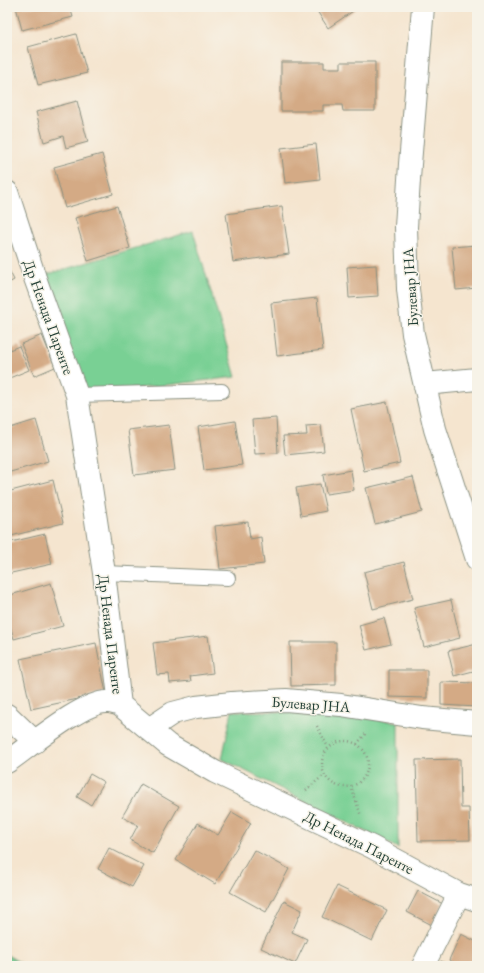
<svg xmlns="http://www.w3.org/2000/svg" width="484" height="973" font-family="'EB Garamond',serif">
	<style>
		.green { fill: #79d094; stroke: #4c8664 }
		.building { fill: #d4aa85 }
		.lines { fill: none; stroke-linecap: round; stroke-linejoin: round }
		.service-casing { stroke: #8a9182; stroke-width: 16 }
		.minor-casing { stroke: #8a9182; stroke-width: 24 }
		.secondary-casing { stroke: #8a9182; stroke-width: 24 }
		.path { stroke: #8a9182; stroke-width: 2.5; stroke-dasharray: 1 3; stroke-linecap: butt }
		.service { stroke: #fff; stroke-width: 14 }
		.minor { stroke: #fff; stroke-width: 22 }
		.secondary { stroke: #fff; stroke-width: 22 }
		.labels { text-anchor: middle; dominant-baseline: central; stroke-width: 3; stroke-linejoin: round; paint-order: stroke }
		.street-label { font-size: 15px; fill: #1f3d34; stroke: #f7f3e8 }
	</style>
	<rect width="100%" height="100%" fill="#f7f3e8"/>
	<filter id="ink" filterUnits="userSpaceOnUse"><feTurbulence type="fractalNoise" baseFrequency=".025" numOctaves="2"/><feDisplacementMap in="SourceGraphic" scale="8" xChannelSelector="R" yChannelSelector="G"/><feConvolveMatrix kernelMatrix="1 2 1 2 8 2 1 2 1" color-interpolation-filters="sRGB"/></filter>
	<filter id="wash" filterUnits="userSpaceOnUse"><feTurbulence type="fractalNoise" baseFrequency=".012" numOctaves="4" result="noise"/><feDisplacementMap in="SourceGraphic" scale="16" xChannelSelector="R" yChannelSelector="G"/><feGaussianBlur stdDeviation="0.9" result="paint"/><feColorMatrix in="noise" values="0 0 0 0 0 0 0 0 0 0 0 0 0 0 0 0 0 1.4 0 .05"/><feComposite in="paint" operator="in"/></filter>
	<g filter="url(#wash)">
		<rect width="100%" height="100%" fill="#f5e5cf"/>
		<path class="green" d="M193,231L236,377L77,395L35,278Z
			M232,711L329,713L398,722V848L222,759Z
			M7,955L26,966H7Z"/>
		<g id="blocks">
			<path class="building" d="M16,7H70L73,17L22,30Z
				M324,7H359L328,28L317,11Z
				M76,34L87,73L38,85L28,47Z
				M281,62H324V68H341V62H375V111H343L342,105H323V111H281Z
				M77,101L88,142L66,148L63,136L44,142L36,112Z
				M316,144L320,179L285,183L281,148Z
				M102,154L113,194L65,208L54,167Z
				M117,206L130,248L88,261L75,218Z
				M282,206L289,254L233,262L226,214Z
				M476,245L477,288L456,290L452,247Z
				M376,265L378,296L349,298L347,267Z
				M7,266L14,280L7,284Z
				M317,298L323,350L277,356L271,303Z
				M42,335L55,367L34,376L21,344Z
				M19,346L29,370L7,379V351Z
				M387,402L400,463L364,471L351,409Z
				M276,418L278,453L255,454L252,420Z
				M36,420L48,461L7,473V429Z
				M235,421L242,465L204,470L198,427Z
				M169,425L175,470L134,475L128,430Z
				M321,425L324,451L285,455L283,436L307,435L306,426Z
				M351,470L354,490L326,494L323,475Z
				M413,477L422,512L375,524L366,488Z
				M53,480L63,523L7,537V492Z
				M320,484L326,511L301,516L296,488Z
				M248,522L250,539L261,537L264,564L220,569L215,526Z
				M45,534L52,564L7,574V543Z
				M404,562L413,599L373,609L364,572Z
				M51,583L63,626L14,639L7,615V596Z
				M451,600L460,638L424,647L414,608Z
				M384,618L391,644L366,650L359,625Z
				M208,636L213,673L190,676L191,681L170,683L169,674L157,675L153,643Z
				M290,642H336V685L291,686Z
				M96,643L106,693L31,709L20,659Z
				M477,644V670L454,676L448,651Z
				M389,670H427V698L389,697Z
				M441,682L477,683V707L441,705Z
				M460,759L461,808H469L470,840L418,841L416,760Z
				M90,774L104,782L91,805L77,797Z
				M141,784L179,806L153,853L130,840L138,825L122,817Z
				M232,812L251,823L215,884L176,860L198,823L218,835Z
				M109,848L144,866L132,887L98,869Z
				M254,850L289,869L266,912L230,892Z
				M337,886L387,910L372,941L322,917Z
				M418,891L443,904L432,925L407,912Z
				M284,901L302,910L292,932L307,939L295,964L261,948Z
				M461,934L477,942V966H461L449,960Z
				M441,961L452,966H439Z"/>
		</g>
	</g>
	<g filter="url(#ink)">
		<use href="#blocks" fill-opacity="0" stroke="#8a9182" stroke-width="1"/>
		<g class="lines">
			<g class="service-casing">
				<path id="service" d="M77,395L222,391
					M104,573L228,578"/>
			</g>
			<g class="minor-casing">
				<path id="minor" d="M7,192L35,278L77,395L104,573L120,705L168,745L215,772L372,847L459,894L477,900
					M425,384L477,379
					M7,715L35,742
					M149,729L173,713L196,707L232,703L286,700L341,705L422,718L477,723
					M7,762C29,747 84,700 108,702C112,702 117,704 120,705
					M423,966L459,894"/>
			</g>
			<g class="secondary-casing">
				<path id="secondary" d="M423,7L410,164L406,227L408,289L413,334L435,429L477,559"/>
			</g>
			<path class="path" d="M317,726L328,747
				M322 764a23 23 0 1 1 46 0a23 23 0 1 1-46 0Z
				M357,744L367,732
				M351,786L361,816
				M306,790L324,775"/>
			<use href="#service" class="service"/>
			<use href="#minor" class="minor"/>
			<use href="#secondary" class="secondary"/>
		</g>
	</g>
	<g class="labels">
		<g class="street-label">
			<text transform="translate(410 287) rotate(-94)">Булевар ЈНА</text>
			<text transform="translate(49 317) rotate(70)">Др Ненада Паренте</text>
			<text transform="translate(111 634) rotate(83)">Др Ненада Паренте</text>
			<text transform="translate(311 704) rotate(4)">Булевар ЈНА</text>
			<text transform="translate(359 842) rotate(27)">Др Ненада Паренте</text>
		</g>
	</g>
	<rect width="484" height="973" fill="none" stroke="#f7f3e8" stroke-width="24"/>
</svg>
